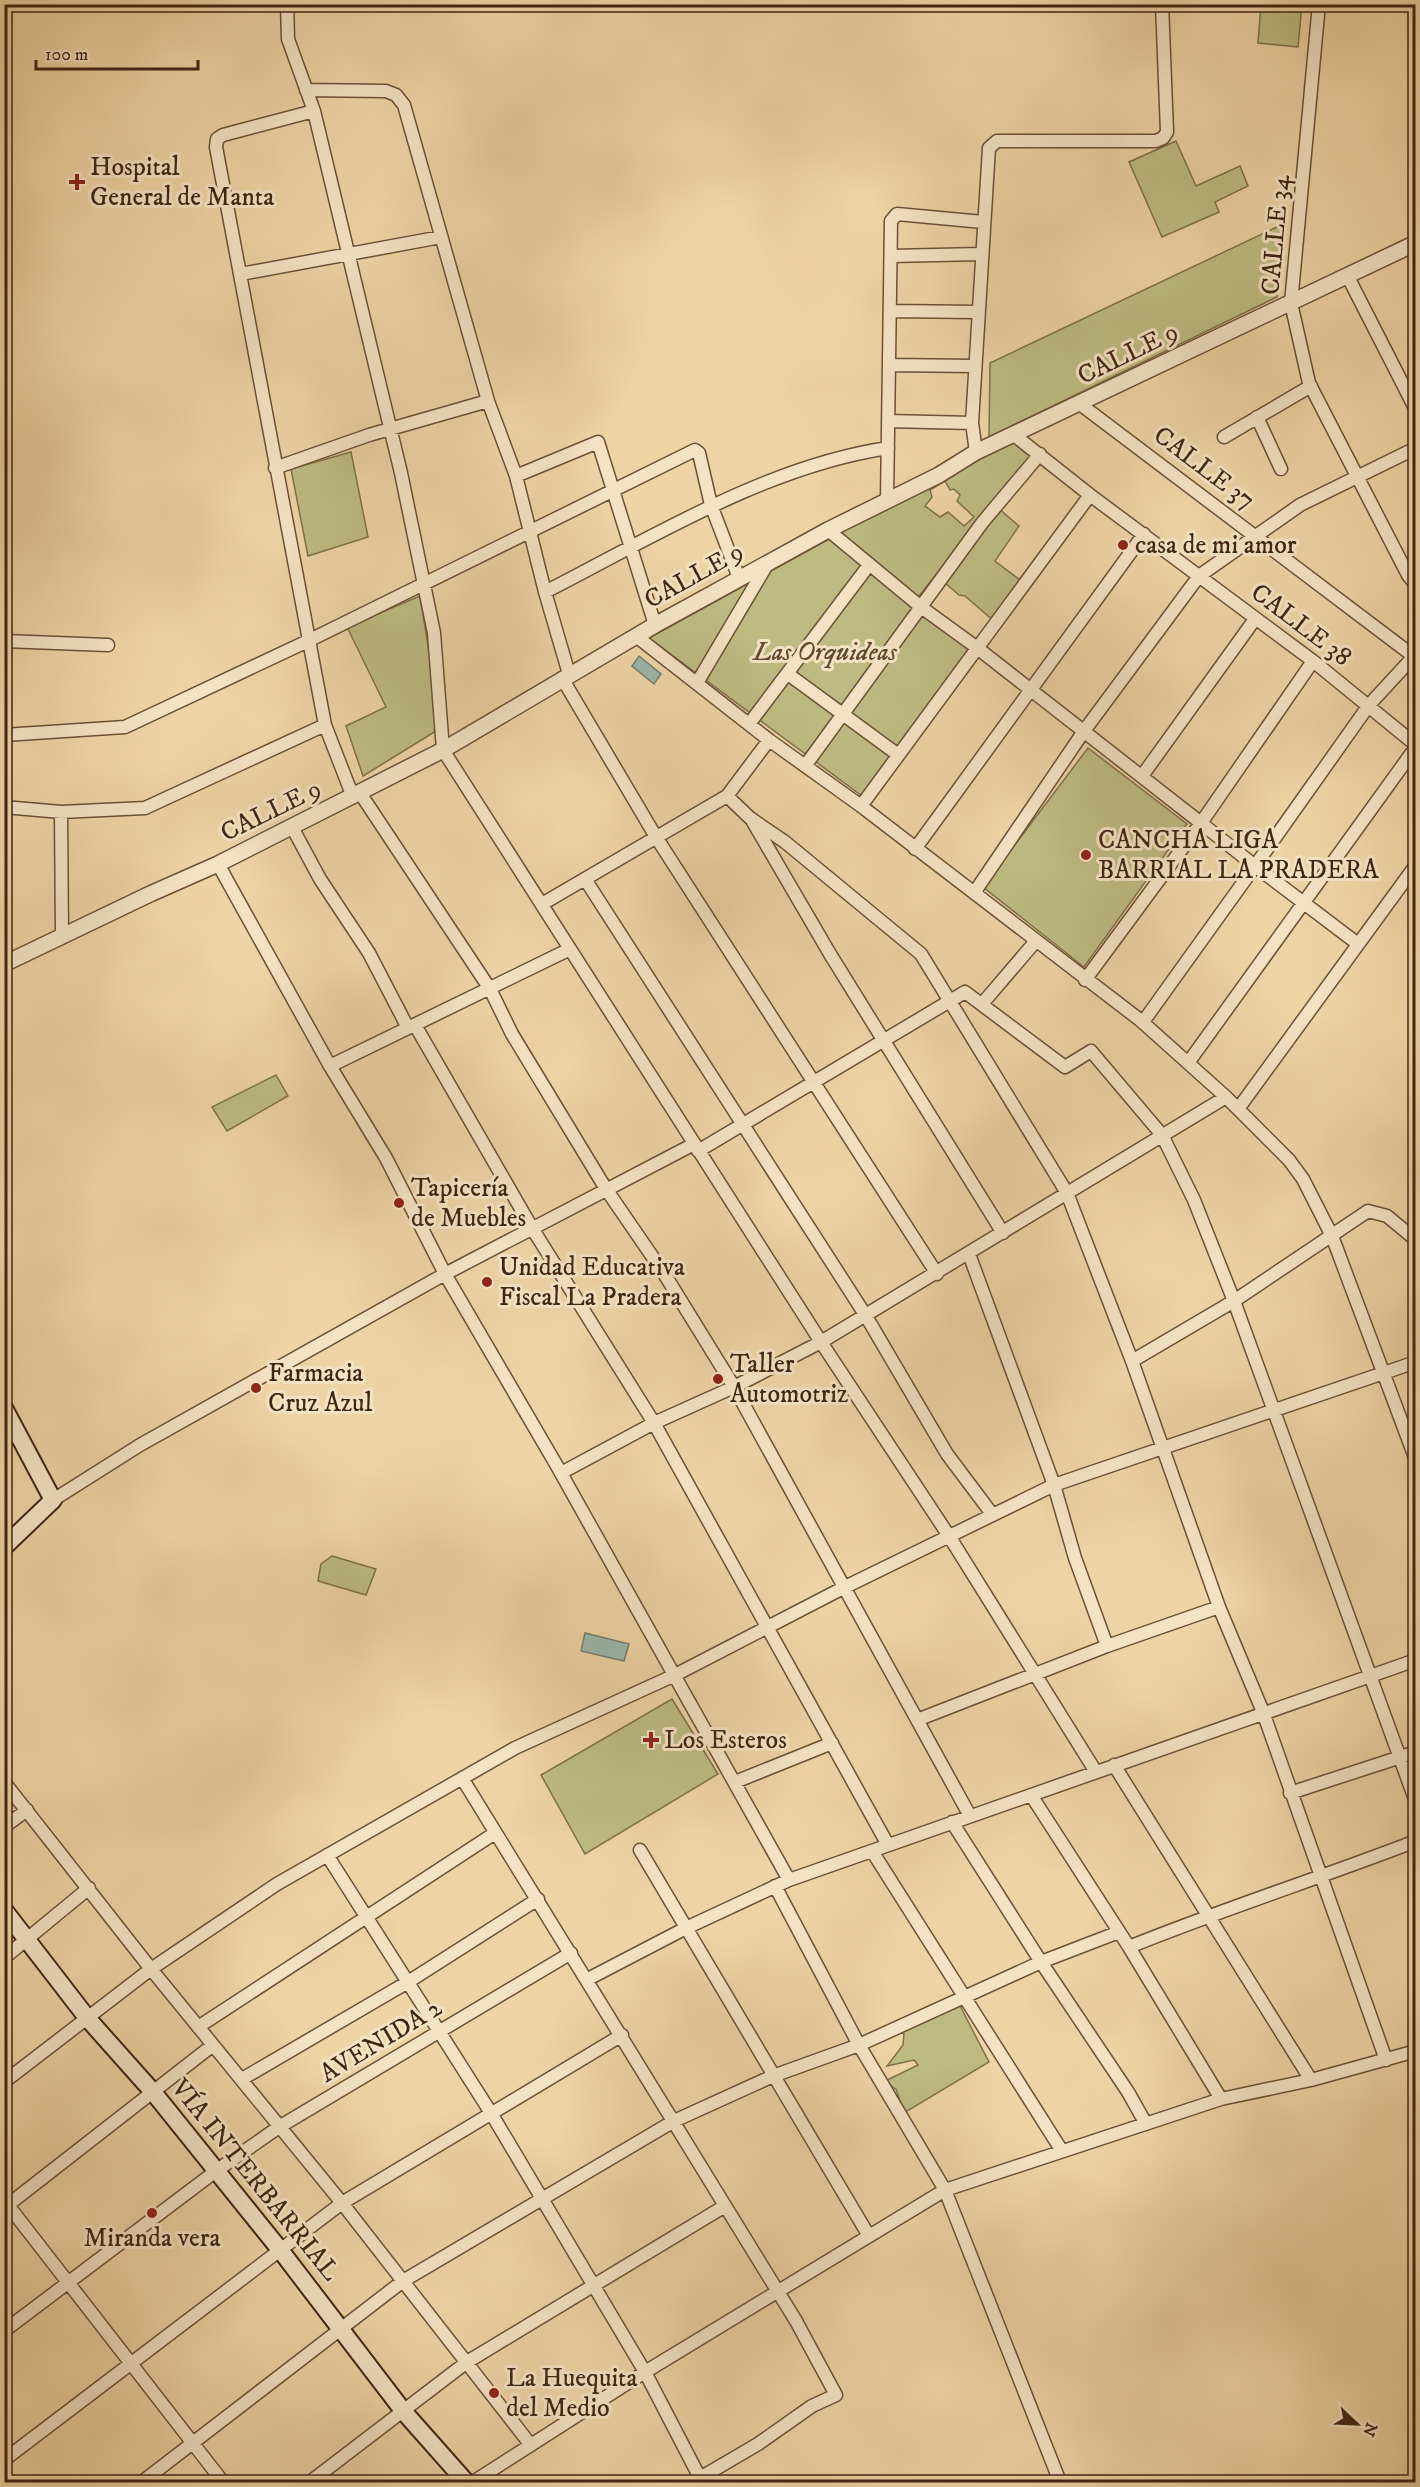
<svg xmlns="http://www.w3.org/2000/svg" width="1420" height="2487" font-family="'IM FELL DW Pica',serif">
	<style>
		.green { fill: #bdbb82; stroke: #7e704a; stroke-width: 1.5; fill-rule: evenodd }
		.water { fill: #9ab7ab; stroke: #767d6e; stroke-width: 1.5 }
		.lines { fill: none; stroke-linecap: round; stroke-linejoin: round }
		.minor-casing { stroke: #6c5037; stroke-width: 15 }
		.tertiary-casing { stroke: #6c5037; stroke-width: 18 }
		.secondary-casing { stroke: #402513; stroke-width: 20 }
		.minor { stroke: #f4e2c4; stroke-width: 12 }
		.tertiary { stroke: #f4e2c4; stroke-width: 15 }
		.secondary { stroke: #f4e2c4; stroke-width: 16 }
		.poi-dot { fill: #8f2418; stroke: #f4e2c4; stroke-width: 2 }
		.labels { text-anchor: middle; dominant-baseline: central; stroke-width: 6; stroke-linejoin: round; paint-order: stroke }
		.poi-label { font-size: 26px; fill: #402513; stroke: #f4e2c4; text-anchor: start }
		.street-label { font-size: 26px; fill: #402513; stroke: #f4e2c4 }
		.park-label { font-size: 26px; font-style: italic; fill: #5f4a2f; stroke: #f4e2c4 }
	</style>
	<rect width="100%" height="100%" fill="#eed3a4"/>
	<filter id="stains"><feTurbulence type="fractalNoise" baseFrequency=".00333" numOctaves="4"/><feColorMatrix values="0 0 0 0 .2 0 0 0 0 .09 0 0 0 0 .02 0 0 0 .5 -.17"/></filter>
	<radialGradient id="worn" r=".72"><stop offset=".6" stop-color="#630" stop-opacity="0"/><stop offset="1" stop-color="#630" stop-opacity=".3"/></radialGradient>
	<path class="green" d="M1261,5H1302L1298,47L1258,43Z
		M1176,141L1196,186L1240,166L1248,186L1215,202L1219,212L1162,237L1129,162Z
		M1281,225L1277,297L989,437L990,363Z
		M1012,436L1035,451L915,601L832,532ZM945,481L950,490L954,489L960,495L957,501L974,517L964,526L948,512L940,517L925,506L932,497L930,490Z
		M351,452L368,537L308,556L291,469Z
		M998,508L1019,526L995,561L1024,583L995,622L965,596L959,595L945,583Z
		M831,538L971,646L862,796L649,638Z
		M420,596L432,671L436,731L363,776L346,726L386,707L347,627Z
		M1088,748L1187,824L1084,967L983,887Z
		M276,1075L288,1096L227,1131L212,1107Z
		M332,1556L376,1569L366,1595L318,1581L321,1564Z
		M672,1699L718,1774L585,1854L541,1775Z
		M958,2002L989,2062L904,2113L896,2089L883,2082L918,2065L914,2060L887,2066L903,2045L904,2034L897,2031Z"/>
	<path class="water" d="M639,656L661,674L654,684L632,666Z
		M585,1633L629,1644L624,1661L581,1651Z"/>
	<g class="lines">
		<g class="minor-casing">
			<path id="minor" d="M287,4L288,39L314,111L401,473L434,633L443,750L821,1342L949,1536L1096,1772
				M1319,4L1291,303L1309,383L1408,575L1416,585
				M306,90L386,91L396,95L404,105L488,401L516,476L545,592L569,674
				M314,111L223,135L217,139L216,147L325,725L353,797
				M891,256L981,254
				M241,274L441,237
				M1347,275L1416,410
				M890,311L978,312
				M890,365L975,366
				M1080,404L1416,658
				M1257,417L1281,469
				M888,421L972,423
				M1014,435L1090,495L1313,661L1416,745
				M1224,437L1311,386
				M976,452L972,423L989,148L997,141H1156L1163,138L1167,132L1162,4
				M275,468L369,435L488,401
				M516,476L598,442L655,625
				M887,500L891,221L897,214L983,222
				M828,530L921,607L976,647L1201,823L1313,661
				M545,592C653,537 767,466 888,448
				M636,636L769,740L861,806L1140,1020L1226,1097L1289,1160L1303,1179L1332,1236L1416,1460
				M4,641L108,645
				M788,674L897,754
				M562,678L656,837L937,1274
				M697,683L768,563
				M749,724L869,565
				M4,735L125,727L310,640L695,450L699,453L711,505L739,578
				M805,766L982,523L1040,454
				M1142,776L1255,619
				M360,793L490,989L512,1034L606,1189L665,1275L734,1387L970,1816
				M727,796L750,818L785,842L921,954L1067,1193L1132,1361L1219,1607L1263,1712L1386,2060
				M861,806L1090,495
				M4,807L61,812L145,808L325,725
				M61,812L62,936
				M753,822L830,954L1003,1233
				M292,827L320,879L369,953L408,1028
				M915,849L1144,534
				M218,864L330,1066L386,1158L445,1274L557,1466L789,1880
				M585,879L866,1316L947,1454L992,1514
				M974,893L1084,731L1199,576L1300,505L1416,448
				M542,904L727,796L769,740
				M1358,944L1255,866L1369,705L1416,654
				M1085,980L1201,823L1255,866L1143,1022
				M982,1004L1035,942
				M415,1025L532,1228L654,1423L888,1845
				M1188,1063L1416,747
				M330,1066L568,950
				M1238,1109L1416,865
				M698,1151L965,992L1065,1067L1091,1051L1162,1135L1194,1200L1234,1301L1416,1802
				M969,1254L1054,1485L1416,1362
				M1132,1361L1234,1301L1368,1211L1387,1216L1416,1240
				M561,1473L654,1423L734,1387L821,1342L1226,1097
				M53,1500L140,1445L445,1274L694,1144
				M917,1720L1107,1646L1219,1607
				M1114,1765L1311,2080
				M4,1782L151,1969L342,2203L530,2444
				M735,1782L832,1743
				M1290,1793L1416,1752
				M1031,1795L1129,1947L1221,2099
				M952,1822L1041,1962L1128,2092L1146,2124
				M4,1827L27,1810
				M640,1850L869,2236
				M872,1851L1062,2151
				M327,1855L491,2113L645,2372L700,2478L758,2444L812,2406L836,2395L796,2321L462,1778
				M775,1886L859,2045L945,2190L1060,2482
				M1129,1947C1223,1909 1320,1878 1416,1841
				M4,1958L89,1888
				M588,1979L686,1928L789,1880L1416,1660
				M198,2027L495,1833
				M242,2079L408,1982L538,1899
				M4,2082L151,1969L277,1884L515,1748L675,1675L843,1588L1054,1485L1075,1558L1107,1646
				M4,2200L223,2482
				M4,2208L213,2045
				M4,2331L216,2171L279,2127L571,1953
				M4,2460L342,2203L622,2035
				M142,2482L403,2281L674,2121L773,2076L859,2045L1041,1962L1119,1932
				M310,2482L467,2362L725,2206
				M473,2482L645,2372L945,2190L1221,2099L1311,2080L1416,2051"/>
		</g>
		<g class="tertiary-casing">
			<path id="tertiary" d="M4,964L150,894L218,864L443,750L655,625L828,530L939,475L976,452L1416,243"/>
		</g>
		<g class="secondary-casing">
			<path id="secondary" d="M4,1408L53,1500L4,1547
				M4,1910L88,2019L153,2092L281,2251L404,2412L466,2482"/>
		</g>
		<use href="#minor" class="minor"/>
		<use href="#tertiary" class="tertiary"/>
		<use href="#secondary" class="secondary"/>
	</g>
	<g class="poi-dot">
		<path d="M74 173h6v6h6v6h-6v6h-6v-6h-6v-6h6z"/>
		<circle cx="1123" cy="545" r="6"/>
		<circle cx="1086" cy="855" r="6"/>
		<circle cx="399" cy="1203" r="6"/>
		<circle cx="487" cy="1282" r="6"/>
		<circle cx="718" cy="1379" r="6"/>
		<circle cx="256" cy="1388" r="6"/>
		<path d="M648 1731h6v6h6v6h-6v6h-6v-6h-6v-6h6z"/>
		<circle cx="152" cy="2213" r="6"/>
		<circle cx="494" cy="2393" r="6"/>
	</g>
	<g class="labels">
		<g class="poi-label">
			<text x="90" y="167">Hospital<tspan x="90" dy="30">General de Manta</tspan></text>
			<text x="1135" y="545">casa de mi amor</text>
			<text x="1098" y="840">CANCHA LIGA<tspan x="1098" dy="30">BARRIAL LA PRADERA</tspan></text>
			<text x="411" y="1188">Tapicería<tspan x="411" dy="30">de Muebles</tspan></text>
			<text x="499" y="1267">Unidad Educativa<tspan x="499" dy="30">Fiscal La Pradera</tspan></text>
			<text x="730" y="1364">Taller<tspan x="730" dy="30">Automotriz</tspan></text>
			<text x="268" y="1373">Farmacia<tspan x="268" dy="30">Cruz Azul</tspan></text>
			<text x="664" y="1740">Los Esteros</text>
			<text x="152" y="2238" text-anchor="middle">Miranda vera</text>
			<text x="506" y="2378">La Huequita<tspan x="506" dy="30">del Medio</tspan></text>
		</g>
		<g class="street-label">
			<text transform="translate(1276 235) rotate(-85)">CALLE 34</text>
			<text transform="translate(1128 354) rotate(-26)">CALLE 9</text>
			<text transform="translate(1204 468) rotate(37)">CALLE 37</text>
			<text transform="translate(694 576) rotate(-29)">CALLE 9</text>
			<text transform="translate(1301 625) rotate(37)">CALLE 38</text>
			<text transform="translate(271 811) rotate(-26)">CALLE 9</text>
			<text transform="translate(381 2041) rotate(-31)">AVENIDA 2</text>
			<text transform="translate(255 2180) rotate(51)">VÍA INTERBARRIAL</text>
		</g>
		<g class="park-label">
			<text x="825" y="652">Las Orquideas</text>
		</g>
	</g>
	<rect width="1420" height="2487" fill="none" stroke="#eed3a4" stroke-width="24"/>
	<rect x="6" y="6" width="1408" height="2475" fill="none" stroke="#402513" stroke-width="3"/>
	<rect x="12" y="12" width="1396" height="2463" fill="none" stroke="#402513" stroke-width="1.5"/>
	<g transform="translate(1357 2424) rotate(113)" stroke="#f4e2c4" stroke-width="4.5" paint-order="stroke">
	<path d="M0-4.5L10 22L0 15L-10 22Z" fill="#402513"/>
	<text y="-9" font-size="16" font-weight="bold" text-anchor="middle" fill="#402513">N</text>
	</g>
	<path d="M36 60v9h162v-9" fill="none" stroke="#402513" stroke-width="3"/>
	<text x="45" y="60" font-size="18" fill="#402513" stroke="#f4e2c4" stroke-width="4.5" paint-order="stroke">100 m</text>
	<rect width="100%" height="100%" filter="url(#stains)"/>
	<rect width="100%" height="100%" fill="url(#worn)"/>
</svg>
